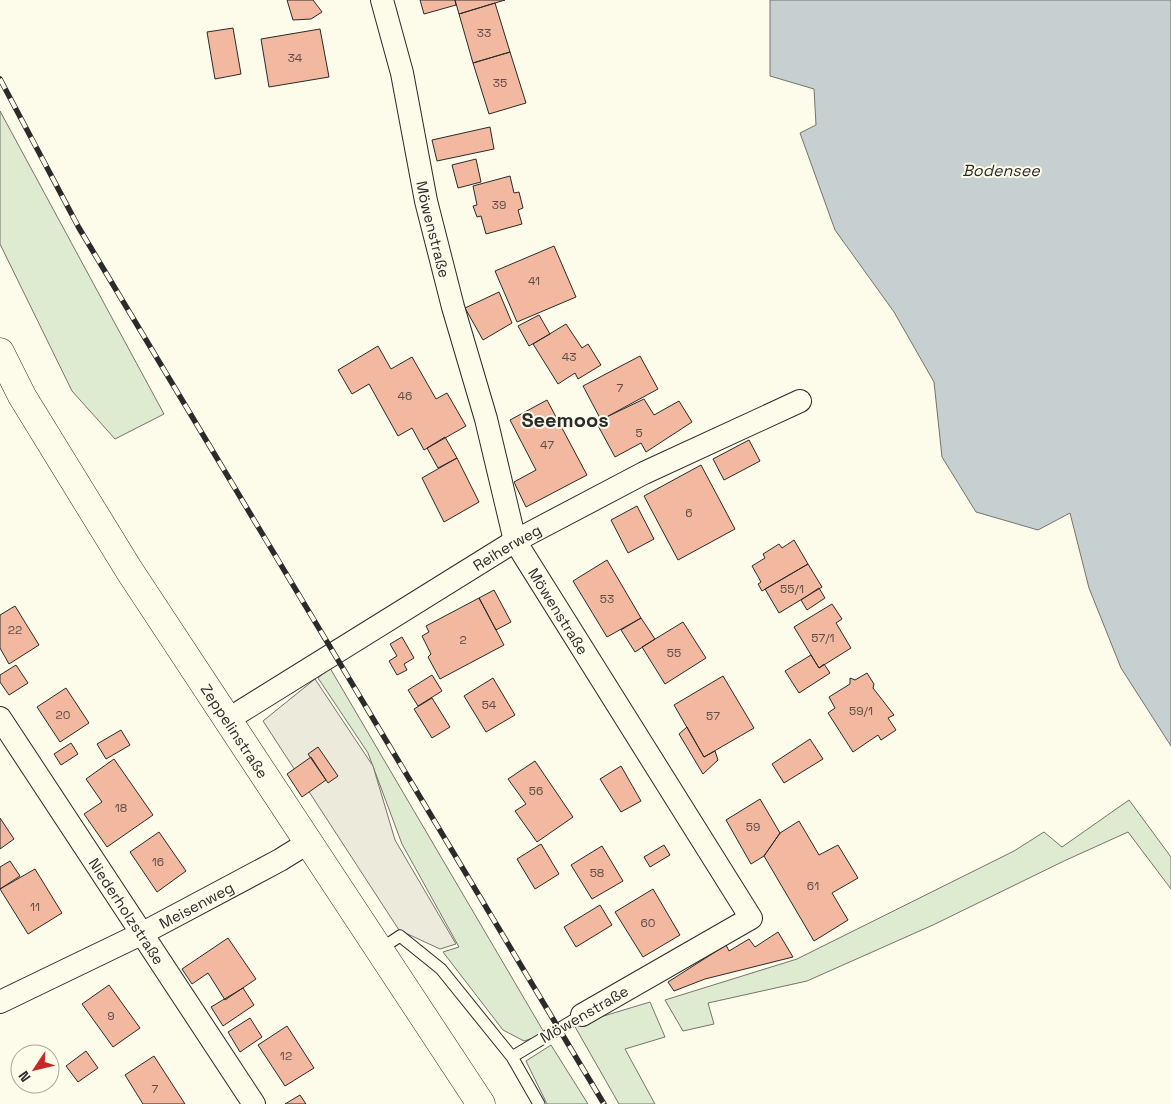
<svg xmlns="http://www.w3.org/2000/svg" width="1171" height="1104" font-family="'Space Grotesk',sans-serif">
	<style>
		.green { fill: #deebd1; stroke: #74746e }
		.parking { fill: #eceadb; stroke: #74746e }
		.water { fill: #c7d0d0; stroke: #74746e }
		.building { fill: #f2b8a0; stroke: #2b2b2b }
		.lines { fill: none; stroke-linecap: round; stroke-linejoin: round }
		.lane-casing { stroke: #2b2b2b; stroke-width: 13 }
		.street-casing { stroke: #2b2b2b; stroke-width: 24 }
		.secondary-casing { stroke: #2b2b2b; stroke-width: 29 }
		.lane { stroke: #fdfbea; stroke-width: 11 }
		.street { stroke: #fdfbea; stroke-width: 22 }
		.secondary { stroke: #fdfbea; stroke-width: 28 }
		.rail-casing { stroke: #2b2b2b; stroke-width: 5.5 }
		.rail { stroke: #fdfbea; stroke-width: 4; stroke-dasharray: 11; stroke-linecap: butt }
		.labels { text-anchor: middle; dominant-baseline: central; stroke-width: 4; stroke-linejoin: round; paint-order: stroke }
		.number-label { font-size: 12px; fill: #5d4e48 }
		.street-label { font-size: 15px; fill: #2b2b2b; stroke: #fdfbea }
		.water-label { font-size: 16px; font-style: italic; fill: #2b2b2b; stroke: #fdfbea }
		.district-label { font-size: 20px; font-weight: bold; fill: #2b2b2b; stroke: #fdfbea }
	</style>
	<rect width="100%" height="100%" fill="#fdfbea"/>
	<path class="green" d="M0,111L164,414L115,439L72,391L0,244Z
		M330,668L545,1034L524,1041L503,1030L443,952L459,947L402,844L368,753L318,678Z
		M1129,800L1171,857V889L1128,832L1064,861L933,925L807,981L708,1003L714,1024L683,1031L665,1000L797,959L1014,851L1044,832L1062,847Z
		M650,1002L665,1037L625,1049L655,1104H619L574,1025Z
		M551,1045L588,1104H547L526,1061Z"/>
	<path class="parking" d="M315,679L373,766L395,840L456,944L440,949L399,930L263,721Z"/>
	<path class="water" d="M770,0H1171V746L1121,668L1089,588L1070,513L1038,530L976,512L942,457L934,382L894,312L835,230L800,133L816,125L814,89L770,76Z"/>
	<path class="building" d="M287,0H313L322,12L311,19L293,20Z
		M420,0H455L456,5L424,14Z
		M455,0H505L459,14Z
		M495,3L510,52L473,63L459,14Z
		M233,28L241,74L215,79L207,32Z
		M320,29L329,77L269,87L261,39Z
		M510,52L526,103L489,114L473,63Z
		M490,127L494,149L437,161L432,140Z
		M476,159L481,182L458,188L452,165Z
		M510,176L514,193L519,192L523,208L518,210L522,224L486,234L481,216L477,217L473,206L477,205L473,186Z
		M554,246L576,297L517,322L495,271Z
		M499,292L512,323L483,340L465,308Z
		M539,315L550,334L529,346L518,326Z
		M566,324L582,348L588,344L601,365L578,379L575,373L558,384L533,344Z
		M378,346L391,369L412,357L436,399L447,393L466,426L424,450L412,428L398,436L369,384L352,394L338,370Z
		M640,356L658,389L601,420L583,386Z
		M644,399L654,415L679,401L692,422L646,452L641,443L615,457L596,422Z
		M547,400L587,475L526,507L514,482L536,470L510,420Z
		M445,437L457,458L438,468L427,448Z
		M749,440L760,461L724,480L713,459Z
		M457,458L479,502L444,522L422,478Z
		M701,465L735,529L678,560L644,496Z
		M637,506L654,539L628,553L611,520Z
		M794,540L808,564L762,591L758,584L761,582L752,566L765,558L763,554L779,544L782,548Z
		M607,560L641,618L607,637L573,581Z
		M808,564L822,587L779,613L765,589Z
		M819,588L825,598L807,610L801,600Z
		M494,590L511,622L496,630L479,598Z
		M479,598L504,645L440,679L428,657L431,654L422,636L429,632L426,626Z
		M832,604L842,619L836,623L851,648L819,668L794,627Z
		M15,606L39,645L9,664L0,648V615Z
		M641,618L655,639L635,652L621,630Z
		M683,622L706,658L665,684L642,647Z
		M402,637L414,658L404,664L407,670L397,675L389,661L397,656L390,644Z
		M811,655L819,668L824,664L830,673L799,693L785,671Z
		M16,665L28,683L9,695L0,682V675Z
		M867,673L874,684L873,688L894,715L888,718L896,730L881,740L878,735L853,752L828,713L835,708L829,697L850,684V678L855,680Z
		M432,675L442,691L418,706L408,690Z
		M723,676L754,728L704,757L674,705Z
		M493,678L515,715L486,732L464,696Z
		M66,688L89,723L60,742L37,707Z
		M432,698L450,727L432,738L414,709Z
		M687,727L704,757L715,751L718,760L703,774L679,734Z
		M121,730L130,745L106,759L97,744Z
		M810,739L823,759L784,783L772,764Z
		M71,743L78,754L61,765L54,754Z
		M318,747L338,776L328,783L308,754Z
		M311,757L326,780L302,797L287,774Z
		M114,759L153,815L107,847L84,814L102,802L86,779Z
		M535,761L573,817L537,842L515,811L526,804L508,779Z
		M621,766L641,801L621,812L600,779Z
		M760,799L780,833L764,856L751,864L726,820Z
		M0,818L14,839L0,849Z
		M799,821L819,855L838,845L858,878L832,893L848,920L814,941L764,856L780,833Z
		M159,832L186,871L157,892L130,852Z
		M541,844L559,874L535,889L517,859Z
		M664,845L670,855L650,867L644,857Z
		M602,846L623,881L592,899L571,865Z
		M10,861L20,876L0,889V867Z
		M35,869L62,913L28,934L0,889Z
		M653,889L680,935L643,957L615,912Z
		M600,905L612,925L576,947L564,927Z
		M778,932L793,957L705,979L674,991L668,982L726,945L729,951L749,939L755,947Z
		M228,938L256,979L225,1000L208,973L192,984L182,969Z
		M109,985L140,1028L113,1047L82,1004Z
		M243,988L254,1005L223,1026L211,1007Z
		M250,1018L262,1037L240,1052L228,1032Z
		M287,1026L314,1068L285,1086L258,1045Z
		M86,1051L98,1068L78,1082L66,1066Z
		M154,1056L185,1104H143L125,1075Z
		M300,1095L306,1104H285Z"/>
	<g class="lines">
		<g class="lane-casing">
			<path id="lane" d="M379,950L400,936L441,969L512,1057L539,1104
				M512,1057L582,1015"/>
		</g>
		<g class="street-casing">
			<g id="street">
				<path id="s1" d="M382,0L402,73L426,201L453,307L486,419L515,541L751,918L582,1015"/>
				<path id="s2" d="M0,718L254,1104"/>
				<path id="s3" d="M227,720L515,541L644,473L800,401"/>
				<path id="s4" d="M0,1002L143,933L280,860L309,842"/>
			</g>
		</g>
		<g class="secondary-casing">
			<g id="secondary">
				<path id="s5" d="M0,352L22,396L129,570L481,1104"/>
			</g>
		</g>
		<use href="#lane" class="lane"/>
		<use href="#street" class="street"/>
		<use href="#secondary" class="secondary"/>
		<g class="rail-casing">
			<path id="rail" d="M0,79L79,228L604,1104"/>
		</g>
		<use href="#rail" class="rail"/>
	</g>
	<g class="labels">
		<g class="number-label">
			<text x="484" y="33">33</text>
			<text x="295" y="58">34</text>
			<text x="500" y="83">35</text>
			<text x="499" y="205">39</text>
			<text x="534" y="281">41</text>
			<text x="569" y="357">43</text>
			<text x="620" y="388">7</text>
			<text x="405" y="396">46</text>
			<text x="639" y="433">5</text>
			<text x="547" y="445">47</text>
			<text x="689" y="513">6</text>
			<text x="792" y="589">55/1</text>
			<text x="607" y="599">53</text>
			<text x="15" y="630">22</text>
			<text x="823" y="638">57/1</text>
			<text x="463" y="640">2</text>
			<text x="674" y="653">55</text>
			<text x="489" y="705">54</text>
			<text x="861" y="711">59/1</text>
			<text x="63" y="715">20</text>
			<text x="713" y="716">57</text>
			<text x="536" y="791">56</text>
			<text x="121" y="808">18</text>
			<text x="753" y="827">59</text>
			<text x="158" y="862">16</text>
			<text x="597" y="873">58</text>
			<text x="813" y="886">61</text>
			<text x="35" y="907">11</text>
			<text x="648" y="923">60</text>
			<text x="111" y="1016">9</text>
			<text x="286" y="1056">12</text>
			<text x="155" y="1089">7</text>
		</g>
		<g class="street-label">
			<text stroke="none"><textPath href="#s1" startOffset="235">Möwenstraße</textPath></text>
			<text stroke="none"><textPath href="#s3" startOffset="329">Reiherweg</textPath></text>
			<text stroke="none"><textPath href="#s1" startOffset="640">Möwenstraße</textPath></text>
			<text stroke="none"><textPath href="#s5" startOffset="446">Zeppelinstraße</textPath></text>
			<text stroke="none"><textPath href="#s4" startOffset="219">Meisenweg</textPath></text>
			<text stroke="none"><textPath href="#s2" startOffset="231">Niederholzstraße</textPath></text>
			<text transform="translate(584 1014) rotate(-30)">Möwenstraße</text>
		</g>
		<g class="water-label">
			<text x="1001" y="170">Bodensee</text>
		</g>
		<g class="district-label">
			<text x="565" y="420">Seemoos</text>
		</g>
	</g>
	<g transform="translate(35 1069) rotate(235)"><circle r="24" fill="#fdfbea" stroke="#a9a89e"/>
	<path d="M0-4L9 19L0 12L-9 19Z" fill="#c62828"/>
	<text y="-8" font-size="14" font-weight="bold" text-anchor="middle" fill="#2b2b2b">N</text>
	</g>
</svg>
